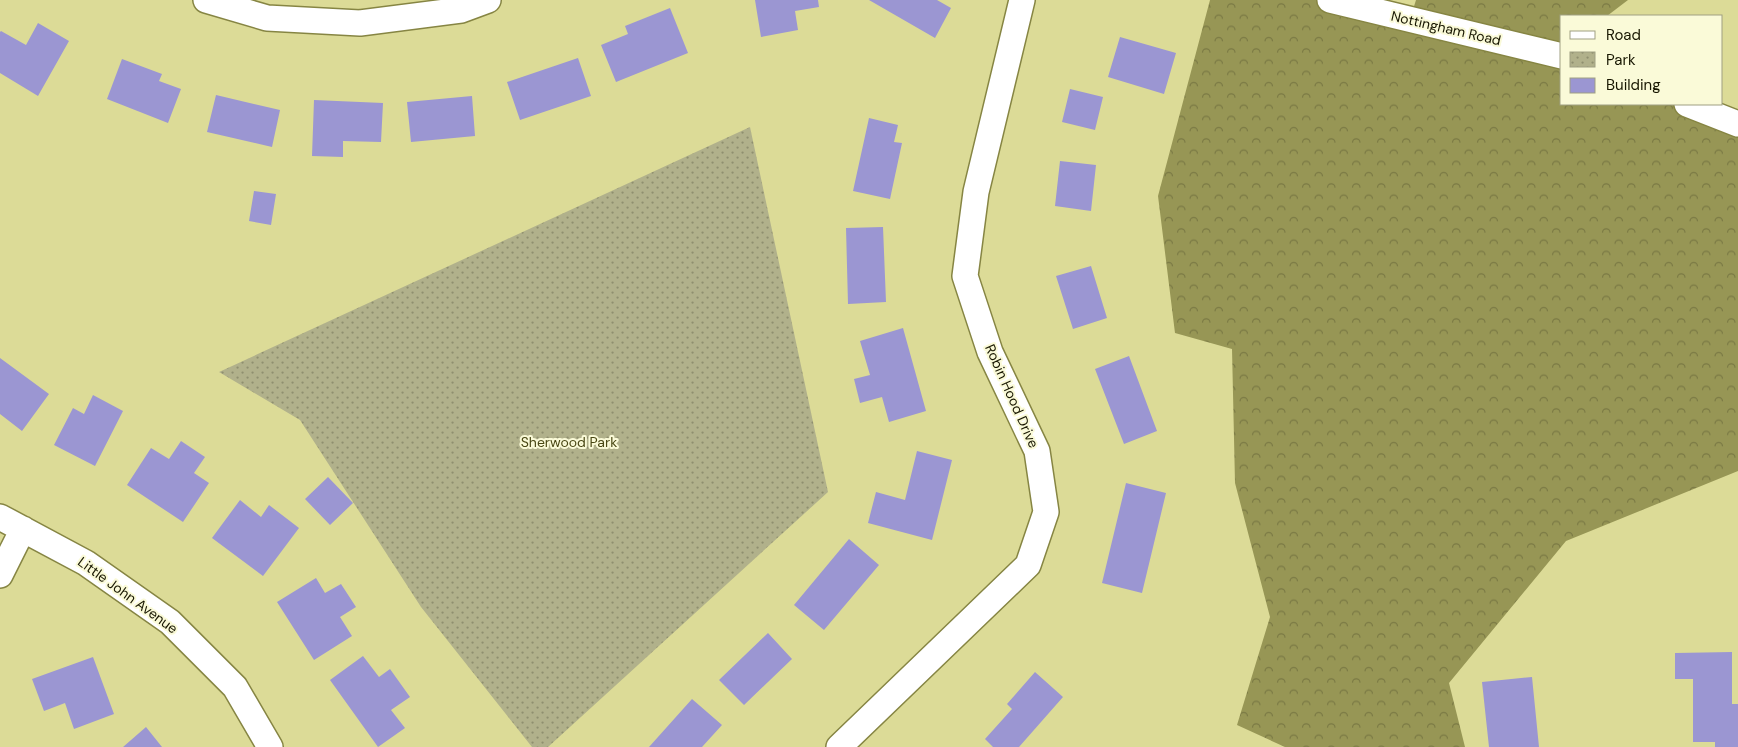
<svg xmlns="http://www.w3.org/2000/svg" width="1738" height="747" font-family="'DM Sans',sans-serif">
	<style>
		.forest { fill: url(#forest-crowns) }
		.park { fill: url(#park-dots) }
		.building { fill: #9b96d2 }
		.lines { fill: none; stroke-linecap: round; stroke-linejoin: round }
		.street-casing { stroke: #868543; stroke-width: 28 }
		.street { stroke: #fff; stroke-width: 25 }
		.labels { text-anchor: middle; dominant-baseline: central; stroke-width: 4; stroke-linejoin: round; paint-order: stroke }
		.street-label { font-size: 14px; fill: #171600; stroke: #fafad8 }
		.park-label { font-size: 14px; fill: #494714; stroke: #fafad8 }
	</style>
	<defs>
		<pattern id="forest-crowns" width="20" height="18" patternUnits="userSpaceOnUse" patternTransform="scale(1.25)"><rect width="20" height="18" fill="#979655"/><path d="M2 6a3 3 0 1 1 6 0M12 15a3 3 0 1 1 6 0" fill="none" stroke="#7a7944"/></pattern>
		<pattern id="park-dots" width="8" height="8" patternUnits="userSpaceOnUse" patternTransform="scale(1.25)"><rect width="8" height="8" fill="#b1b18b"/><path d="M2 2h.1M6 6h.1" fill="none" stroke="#8f8f6f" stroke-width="1.8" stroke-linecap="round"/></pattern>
	</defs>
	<rect width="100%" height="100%" fill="#dcdb97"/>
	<path class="forest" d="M1210,0H1330L1410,19L1416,0H1628L1607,16H1562V104H1687L1738,124V471L1566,541L1449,683L1465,747H1285L1237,725L1270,617L1235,483L1232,349L1175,333L1158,196Z"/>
	<path class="park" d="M750,127L828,492L548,747H532L421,607L300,420L219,372Z"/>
	<path class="building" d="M755,0H818L819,7L795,11L798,30L761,37Z
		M869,0H937L951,8L935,38Z
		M670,8L688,53L616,82L601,45L628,34L625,26Z
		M38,23L69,41L38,96L0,73V32L1,31L26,45Z
		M1120,37L1176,53L1164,94L1108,77Z
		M578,58L591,96L520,120L507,82Z
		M122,59L162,74L159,81L181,89L168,123L107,99Z
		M1070,89L1103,97L1095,130L1062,122Z
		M216,95L280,110L272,147L207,132Z
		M472,96L475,136L411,142L407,102Z
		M314,100L383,103L381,142L343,141V157L312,156Z
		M869,118L898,125L894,142L902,143L890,199L853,191Z
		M1060,161L1096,165L1091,211L1055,206Z
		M254,191L276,194L271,225L249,221Z
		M883,227L886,302L848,304L846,228Z
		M1091,266L1107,318L1073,329L1056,276Z
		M903,328L926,411L889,422L882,397L860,403L854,379L870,375L860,341Z
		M1129,356L1157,431L1124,444L1095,369Z
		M0,358L49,394L22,431L0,414Z
		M93,395L123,411L95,466L54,445L73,408L84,414Z
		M181,441L205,457L194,473L209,483L183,522L127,485L151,448L169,459Z
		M917,451L952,460L932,540L868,523L876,492L905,500Z
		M328,477L353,503L330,525L305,499Z
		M1126,483L1166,493L1142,593L1102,583Z
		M240,500L261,517L269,505L299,528L263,576L212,538Z
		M849,539L879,565L824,630L794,605Z
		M316,578L325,593L341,584L356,607L340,617L352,636L314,660L277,602Z
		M768,633L792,659L744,705L719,680Z
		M1732,652V704H1738V747H1715V742H1693V679H1675V653Z
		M363,656L379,677L390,669L410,697L391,710L405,728L378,747L330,680Z
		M93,657L114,714L74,729L65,703L44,711L32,679Z
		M1035,672L1063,697L1019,747H993L985,739L1012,709L1007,704Z
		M1532,677L1539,747H1489L1482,682Z
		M692,699L722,725L702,747H649Z
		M146,727L162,747H123Z"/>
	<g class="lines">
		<g class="street-casing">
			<path id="street" d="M206,0L267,18L360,23L461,10L488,0
				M1330,0L1562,56
				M1687,104L1738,124
				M0,517L86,563L170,622L235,687L270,747
				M0,575L23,529
				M839,747L1028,565L1046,512L1037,451L990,352L965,276L976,192L1022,0"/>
		</g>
		<use href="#street" class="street"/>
	</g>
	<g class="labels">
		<g class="street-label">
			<text transform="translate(1446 28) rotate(13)">Nottingham Road</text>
			<text transform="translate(1012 396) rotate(66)">Robin Hood Drive</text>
			<text transform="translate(128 595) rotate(36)">Little John Avenue</text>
		</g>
		<g class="park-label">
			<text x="569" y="442">Sherwood Park</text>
		</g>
	</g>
	<rect x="1560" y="15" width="162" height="90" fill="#fafad8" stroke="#9f9f82"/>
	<rect x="1570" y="31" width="25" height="8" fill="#ffffff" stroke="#9f9f82"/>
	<text x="1606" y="40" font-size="15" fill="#171600">Road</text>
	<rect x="1570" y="52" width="25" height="15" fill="url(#park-dots)" stroke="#9f9f82"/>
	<text x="1606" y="65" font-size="15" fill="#171600">Park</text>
	<rect x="1570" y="78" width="25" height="15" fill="#9b96d2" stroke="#9f9f82"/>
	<text x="1606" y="90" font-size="15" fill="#171600">Building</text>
</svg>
